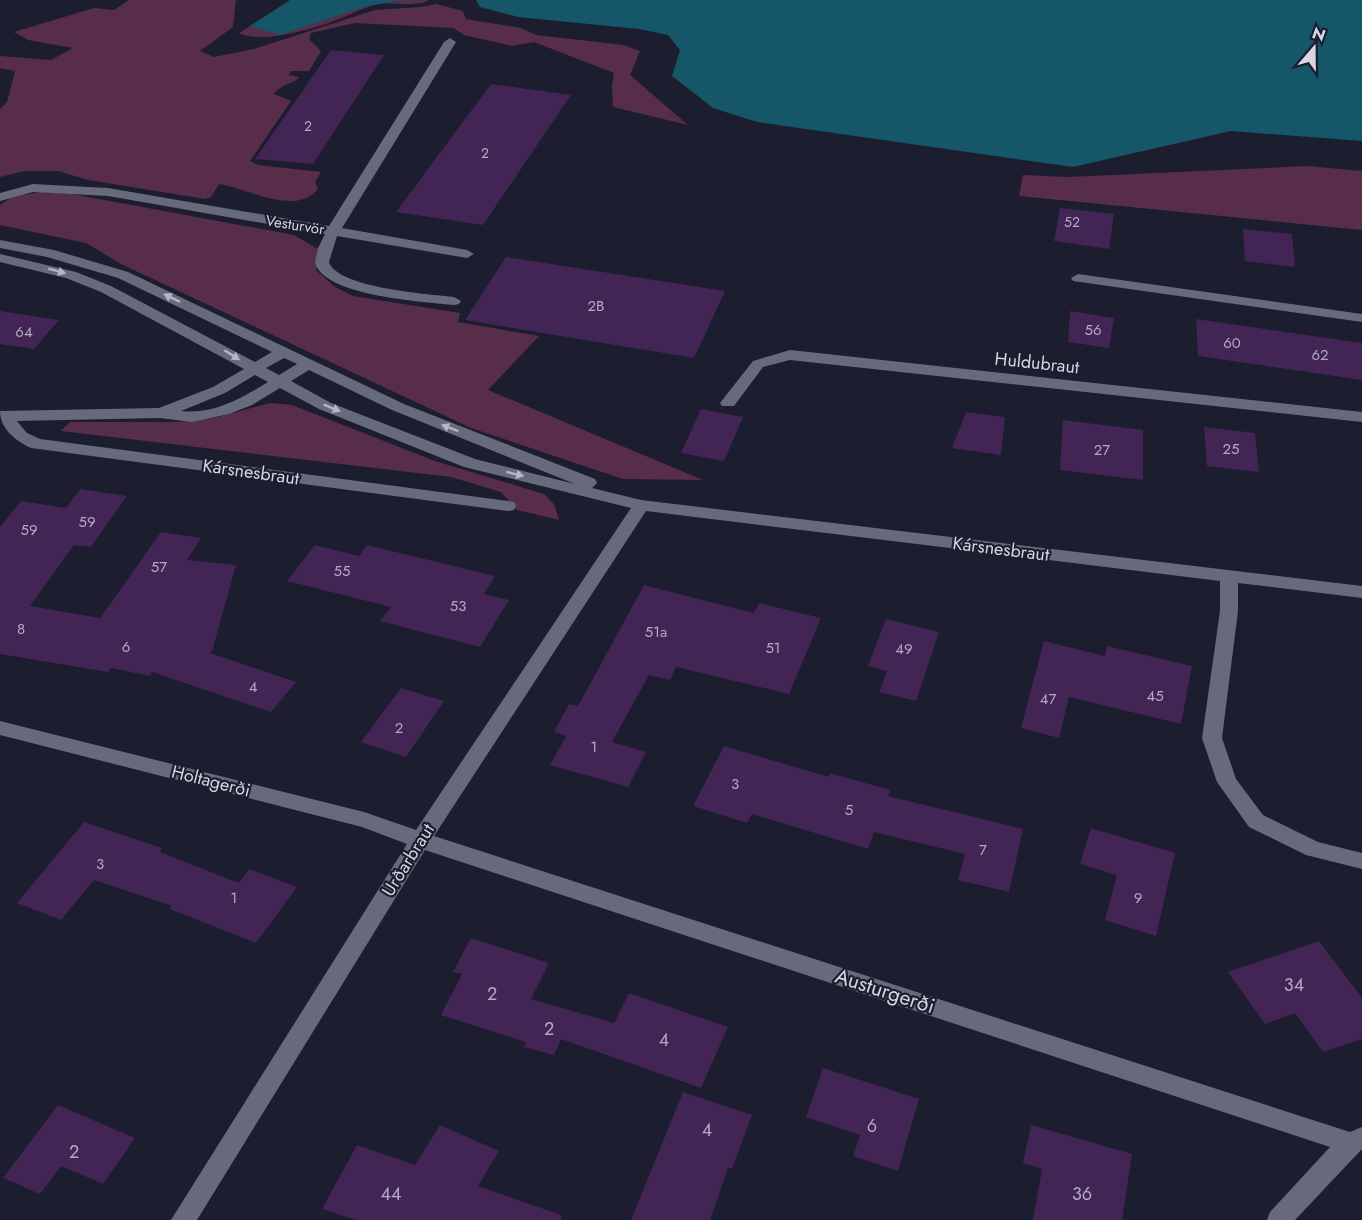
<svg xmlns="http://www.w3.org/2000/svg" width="1362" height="1220" font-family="Jost,sans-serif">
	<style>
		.green { fill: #572d4a }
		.water { fill: #155668 }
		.building { fill: #422555 }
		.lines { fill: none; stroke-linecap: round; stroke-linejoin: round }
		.minor { fill: #67697d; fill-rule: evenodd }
		.oneway { fill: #b5b6c4 }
		.labels { text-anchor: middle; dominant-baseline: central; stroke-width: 4.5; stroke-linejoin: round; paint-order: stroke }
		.far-number-label { font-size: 14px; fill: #b1aac0 }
		.far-street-label { font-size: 15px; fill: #d6d7e3; stroke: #1c1d2e }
		.number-label { font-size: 15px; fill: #b1aac0 }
		.street-label { font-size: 18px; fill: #d6d7e3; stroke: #1c1d2e }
		.near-number-label { font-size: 18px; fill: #b1aac0 }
		.near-street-label { font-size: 21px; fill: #d6d7e3; stroke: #1c1d2e }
	</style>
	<rect width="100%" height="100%" fill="#1c1d2e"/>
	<path class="green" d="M129,0H236L233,27L200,51L214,57L254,49L375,10L421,7L436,4L463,11L466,19L521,28L536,35L624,45L640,51L630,75L688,125L613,107L612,85L614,73L534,42L512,46L464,35L453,28L355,23L311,33L309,39L321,51L309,71H291L289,75L299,77C294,85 283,82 274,94L291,101L250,161L258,165L321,172L315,182L318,189C295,217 248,188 219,184L211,197L205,199L88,180L58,171H25L0,177V109L7,102L15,71L0,68V56L51,60L73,48L28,40L14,32L94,8L114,10Z
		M291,0H429C415,8 394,2 378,4C365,7 352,14 339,19C316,28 262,45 239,33Z
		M1308,166L1362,171V230L1019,196L1023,175L1067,177Z
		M40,192L72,194L294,235L321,251L316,270L335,287L353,296L460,313L458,322L539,336L488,390L703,480L623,479L471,428L121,264L86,243L0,225V205L12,197Z
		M270,403L292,405L435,461L544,494L554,504L559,520L517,510L501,492L451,477L61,431L70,422H178L218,417Z"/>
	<path class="water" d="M290,0H425L396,1L363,7L280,35L250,26Z
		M476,0H1362V141L1231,131L1073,167L757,122L713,108L672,76L680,50L668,35L639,29L518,17L480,7Z"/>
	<path class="building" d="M331,50L384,55L313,164L255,159Z
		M491,84L571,95L483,225L396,212Z
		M1060,208L1114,214L1109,249L1054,241Z
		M1243,229L1292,234L1295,267L1245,261Z
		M506,257L725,291L694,358L465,320Z
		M0,311L59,320L34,349L0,344Z
		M1070,311L1114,318L1109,348L1068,342Z
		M1196,319L1362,343V380L1198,356Z
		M701,409L743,417L724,461L681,453Z
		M966,412L1005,417L1001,455L952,448Z
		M1063,420L1143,430V480L1060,470Z
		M1204,427L1255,433L1259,472L1207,466Z
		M80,489L127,496L91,547L74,545L30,606L100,618L161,532L201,538L187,560L236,565L213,648L210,653L296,682L271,712L152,672L150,676L111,668L108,672L0,654V527L21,501L66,508Z
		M315,545L359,556L367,545L495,576L484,594L509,600L480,647L380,621L391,607L287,581Z
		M644,585L754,613L759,603L821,618L789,694L676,667L670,680L649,675L612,742L646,752L628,787L550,765L566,736L554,732L569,704L578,706Z
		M886,619L939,632L916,701L879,692L887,671L868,666Z
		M1044,641L1105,656L1107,646L1192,666L1181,724L1069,697L1059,738L1021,728Z
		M401,688L444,701L406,757L361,742Z
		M724,746L829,777L830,773L890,790L888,796L1023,829L1009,892L958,880L965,854L874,832L868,849L752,814L747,823L693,806Z
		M84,822L162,848L160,852L239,883L249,869L297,887L256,943L170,909L172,906L94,880L61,920L17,903Z
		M1091,828L1175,853L1156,936L1105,920L1117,875L1080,864Z
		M471,938L549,963L531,999L614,1023L629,993L728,1027L701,1088L561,1039L554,1055L524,1047L526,1042L441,1015L462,974L453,972Z
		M1319,941L1362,998V1039L1323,1052L1295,1013L1265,1024L1228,972Z
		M823,1068L919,1099L898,1171L853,1156L860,1135L806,1117Z
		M683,1092L752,1115L732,1169L728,1168L710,1220H631Z
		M58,1105L135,1138L103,1184L61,1166L40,1194L3,1178Z
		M440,1125L499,1151L478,1186L561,1215V1220H356L322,1209L357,1145L415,1165Z
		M1031,1125L1132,1154L1122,1220H1033L1042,1169L1023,1163Z"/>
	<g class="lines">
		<path class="minor" d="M450,38L456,42L342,228L467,250L474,254L467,258L337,236L329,262C337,288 429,294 454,297L461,301L459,304L454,305C425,302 322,296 315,262L318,248L325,234L108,196L33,192L0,201V193L33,184L108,188L329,226L444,42Z
			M0,240L54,250L128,272L404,404L595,479L597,483L592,488L641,500L1362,586V598L1238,583V611L1222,738L1236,779L1263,815L1318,842L1362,853V869L1306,855L1249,827L1217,782L1202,738L1220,611V581L646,511L434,836L1350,1132L1362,1127V1149L1295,1220H1267L1270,1212L1330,1147L425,850L197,1220H171L407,844L362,827L0,735V721L364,812L416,830L631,508L464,467L319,409L280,388L252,405L229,414L192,422L160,418L17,421L27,433L40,439L508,501L514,502L516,506L514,510L508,511L31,448C16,441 0,429 0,411L159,408L213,387L244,369L101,292L66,278L0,262V254L76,272L111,286L255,362L272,352L118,278L47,257L0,248ZM284,358L297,364L279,375L266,368ZM309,370L392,410L575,484L475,459L331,403L291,381ZM255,375L268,382C242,398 213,415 181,411L225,393Z
			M1078,274L1362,314V322L1073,281L1071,278Z
			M790,350L1362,412V422L790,360L763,367L734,406H722L720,403L753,361Z"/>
	</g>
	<defs><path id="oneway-solid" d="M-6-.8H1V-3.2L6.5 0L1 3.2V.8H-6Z" transform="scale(1.5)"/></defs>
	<g class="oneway">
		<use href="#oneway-solid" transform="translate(57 271) rotate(15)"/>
		<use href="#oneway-solid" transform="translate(172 298) rotate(-154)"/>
		<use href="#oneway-solid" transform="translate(232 355) rotate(32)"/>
		<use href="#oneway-solid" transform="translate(332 408) rotate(22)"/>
		<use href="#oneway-solid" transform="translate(450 428) rotate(-159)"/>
		<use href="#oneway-solid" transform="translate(515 474) rotate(14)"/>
	</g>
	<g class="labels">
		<g class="far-number-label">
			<text x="308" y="126">2</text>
			<text x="485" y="153">2</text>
			<text x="1072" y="222">52</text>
		</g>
		<g class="far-street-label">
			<text transform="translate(295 225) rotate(9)">Vesturvör</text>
		</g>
		<g class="number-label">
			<text x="596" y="306">2B</text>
			<text x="1093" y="330">56</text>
			<text x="24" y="332">64</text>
			<text x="1232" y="343">60</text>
			<text x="1320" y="355">62</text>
			<text x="1231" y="449">25</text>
			<text x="1102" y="450">27</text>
			<text x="87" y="522">59</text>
			<text x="29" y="530">59</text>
			<text x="159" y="567">57</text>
			<text x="342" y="571">55</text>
			<text x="458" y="606">53</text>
			<text x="21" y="629">8</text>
			<text x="656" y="632">51a</text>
			<text x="126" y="647">6</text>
			<text x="773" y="648">51</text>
			<text x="904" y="649">49</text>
			<text x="253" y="687">4</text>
			<text x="1155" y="696">45</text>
			<text x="1048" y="699">47</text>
			<text x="399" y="728">2</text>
			<text x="594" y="747">1</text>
			<text x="735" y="784">3</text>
			<text x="849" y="810">5</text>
			<text x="983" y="850">7</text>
			<text x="100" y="864">3</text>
			<text x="234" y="898">1</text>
			<text x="1138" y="898">9</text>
		</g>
		<g class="street-label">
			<text transform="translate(1037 363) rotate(6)">Huldubraut</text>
			<text transform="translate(251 472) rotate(8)">Kársnesbraut</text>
			<text transform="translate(1001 549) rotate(7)">Kársnesbraut</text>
			<text transform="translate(211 781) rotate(14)">Holtagerði</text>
			<text transform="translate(408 860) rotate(-58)">Urðarbraut</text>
		</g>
		<g class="near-number-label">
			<text x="1294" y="985">34</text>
			<text x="492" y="994">2</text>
			<text x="549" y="1029">2</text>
			<text x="664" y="1040">4</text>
			<text x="872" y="1126">6</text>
			<text x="707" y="1130">4</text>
			<text x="74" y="1152">2</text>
			<text x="391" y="1194">44</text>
			<text x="1082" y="1194">36</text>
		</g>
		<g class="near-street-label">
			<text transform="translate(885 991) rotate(18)">Austurgerði</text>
		</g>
	</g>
	<g transform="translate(1314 48) rotate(20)" stroke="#1c1d2e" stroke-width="4.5" paint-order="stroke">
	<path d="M0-4.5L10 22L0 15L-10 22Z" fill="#d6d7e3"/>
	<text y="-9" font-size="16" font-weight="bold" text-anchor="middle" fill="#d6d7e3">N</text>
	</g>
</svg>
